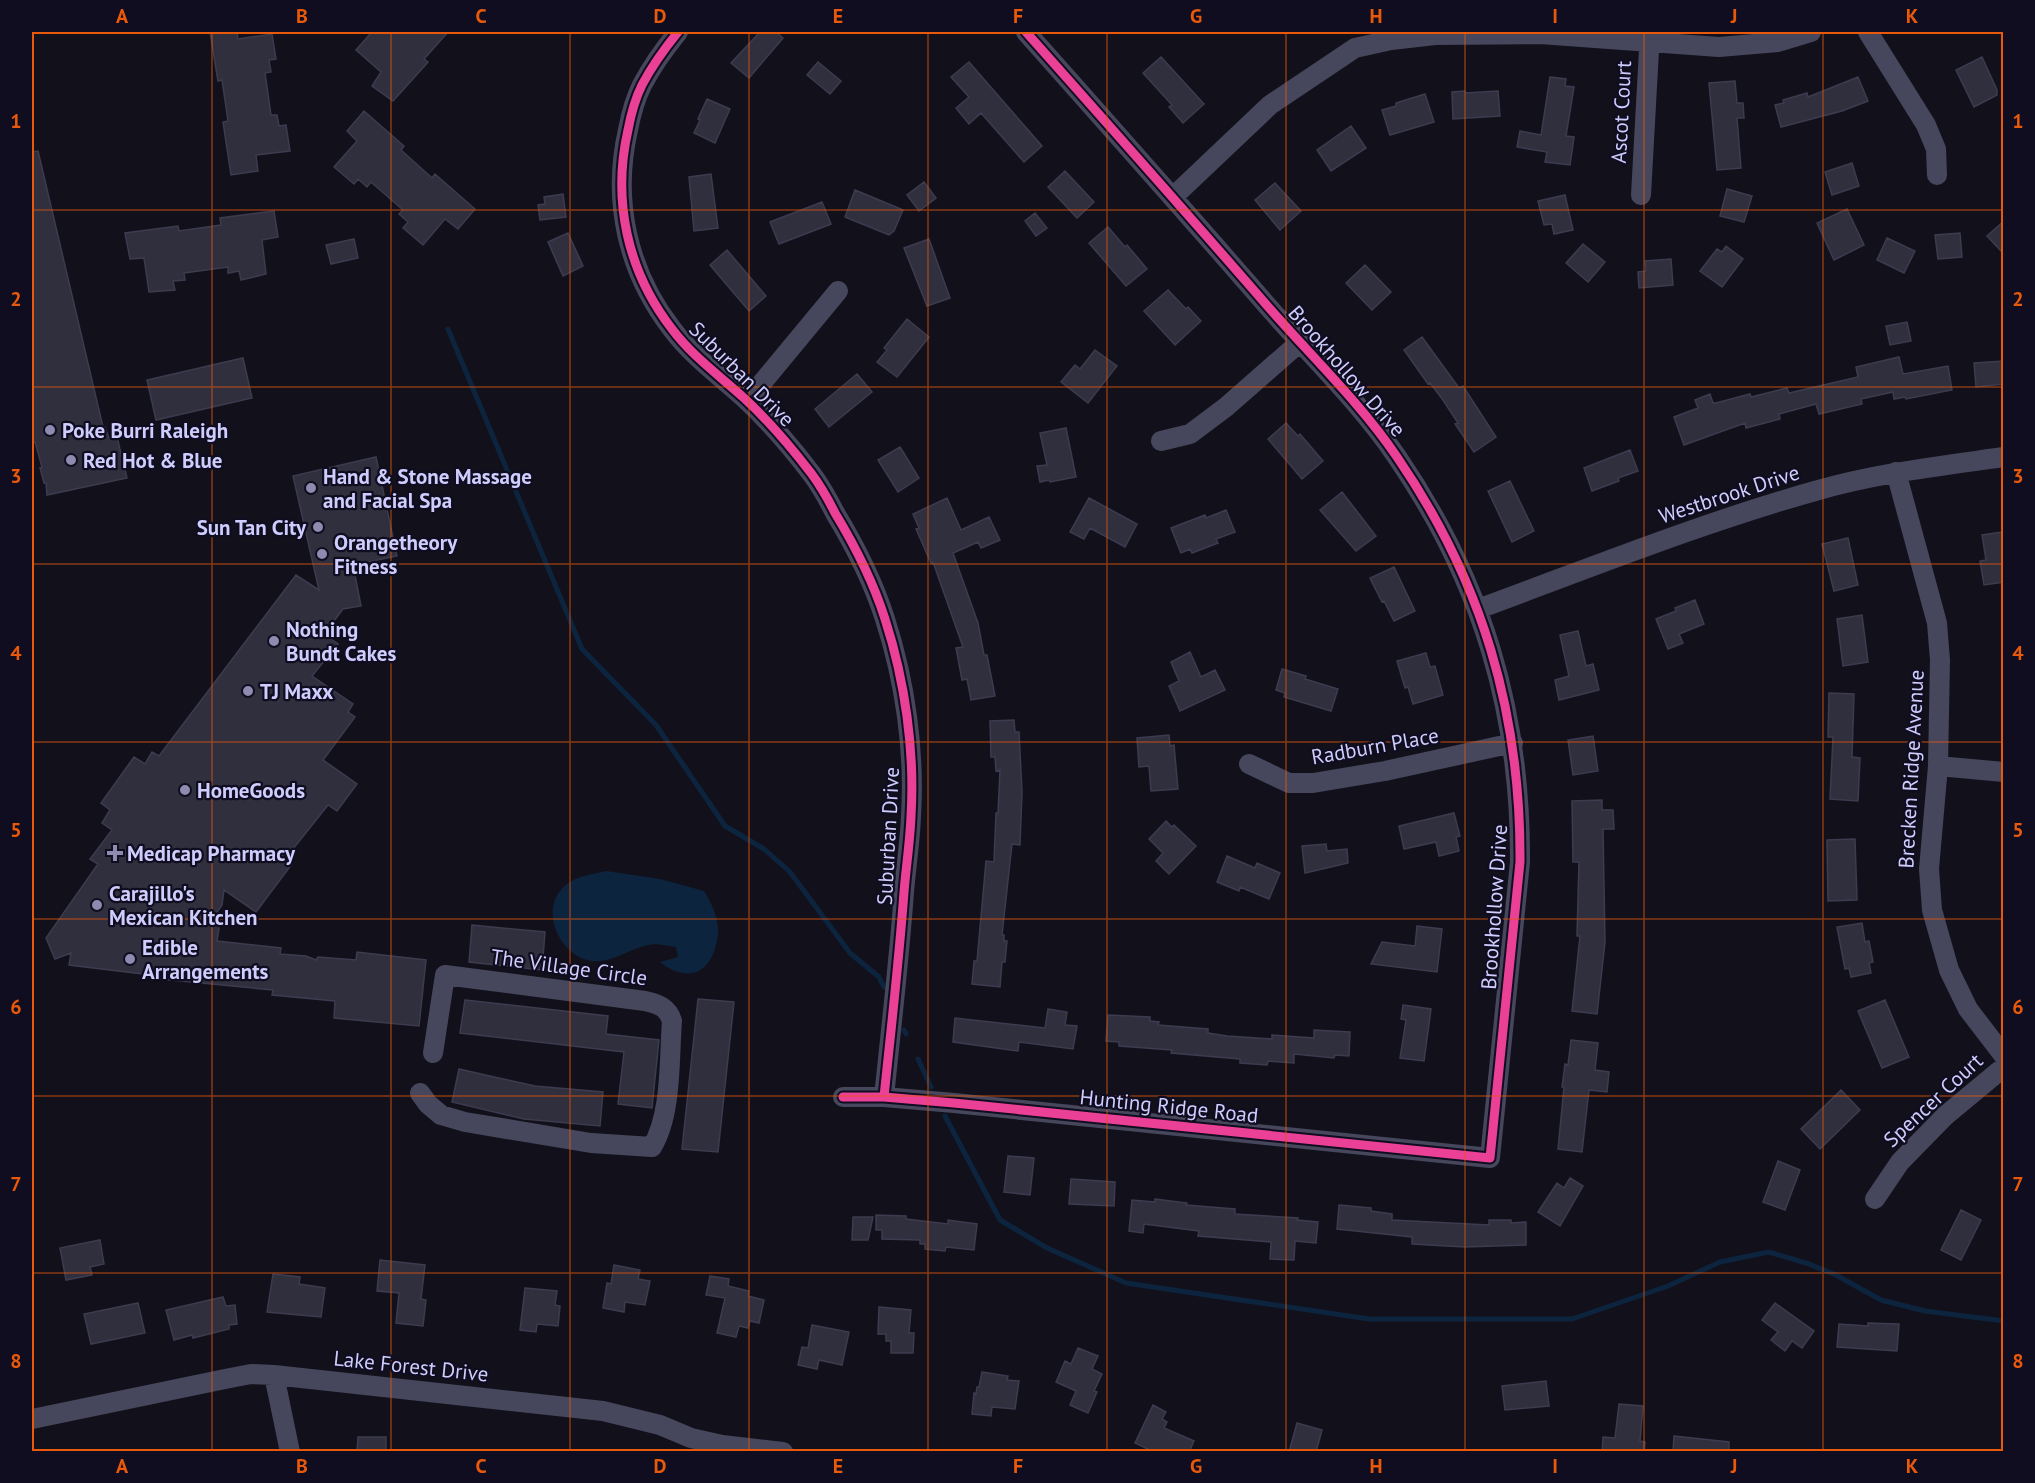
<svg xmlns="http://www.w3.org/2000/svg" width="2035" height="1483" font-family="'PT Sans',sans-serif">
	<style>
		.water { fill: #0d243f }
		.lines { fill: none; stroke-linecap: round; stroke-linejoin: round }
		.stream { stroke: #0d243f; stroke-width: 5 }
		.building { fill: #302f3e; stroke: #3d3b4f; stroke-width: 1.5 }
		.minor { stroke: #46475c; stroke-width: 20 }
		.cycleway-casing { stroke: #0f0d1f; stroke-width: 13 }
		.cycleway { stroke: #ea4096; stroke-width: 9 }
		.grid { fill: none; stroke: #e8590c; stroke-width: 1.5; stroke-opacity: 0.55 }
		.poi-dot { fill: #8d8baf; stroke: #0f0d1f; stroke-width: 2 }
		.labels { text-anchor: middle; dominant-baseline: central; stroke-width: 4.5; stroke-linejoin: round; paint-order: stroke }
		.street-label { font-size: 21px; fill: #cfcdfe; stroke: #0f0d1f }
		.poi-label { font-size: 21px; font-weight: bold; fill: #cfcdfe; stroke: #0f0d1f; text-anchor: start }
		.neatline { fill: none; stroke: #e8590c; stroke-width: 2 }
		.grid-label { font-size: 20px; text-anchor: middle; font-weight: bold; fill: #e8590c }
	</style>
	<rect width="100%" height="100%" fill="#12111b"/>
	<path class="water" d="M606,871L660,879L704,891C710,901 715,910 717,921C719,929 718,937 716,945C708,977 684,981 660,962L678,957L676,947C667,946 657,943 648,945C627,949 609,966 587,960C560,953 541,912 561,890C574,875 588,876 606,871Z"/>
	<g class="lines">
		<path class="stream" d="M448,329L582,649L656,725L725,826L764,849L790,872L850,953L879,977L884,987
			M904,1030L906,1034
			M918,1059L931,1087
			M945,1116L1000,1220L1047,1248L1126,1283L1369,1319H1572L1668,1286L1720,1262L1769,1252L1809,1264L1836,1275L1881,1300L1925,1311L2004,1321"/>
	</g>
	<path class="building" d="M210,32H237L238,39L272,34L276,59L269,60L271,72L265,73L271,115H277L279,126L286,125L290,151L256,155L258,171L231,175L223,122L228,121L222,80L218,81Z
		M372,32H448L424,59L428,62L393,101L372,86L381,72L356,50Z
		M760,32H776L783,38L749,78L731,63Z
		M1161,57L1204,104L1183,123L1169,107L1172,105L1143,73Z
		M1982,57L1997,90V95L1974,107L1956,70Z
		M818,62L841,81L830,94L807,75Z
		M969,62L1042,146L1024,162L981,113L969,124L956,108L969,97L951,77Z
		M1550,77L1566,79L1565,86L1574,87L1566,136L1574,137L1570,165L1545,162L1547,152L1517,147L1520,131L1541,135Z
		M1858,77L1868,101L1842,111L1781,127L1775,105L1784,103L1783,100L1807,93L1808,97Z
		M1735,81L1737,103H1743L1744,118H1737L1741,168L1717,170L1709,83Z
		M1465,91V93L1498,91L1500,116L1453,119L1452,92Z
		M1425,94L1434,122L1390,135L1382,110L1396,106V103Z
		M707,99L730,109L715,143L694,133L700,120L698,119Z
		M364,111L404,146L401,150L432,178L435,174L475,209L458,229L445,219L423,245L403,228L408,222L399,214L403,210L371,182L367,187L358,179L354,184L334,167L357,141L347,131Z
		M1351,126L1366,148L1331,171L1317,150Z
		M38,151L103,427H105L109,438L117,437L127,478L47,495L46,483H44L40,468L42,467L35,442L32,443V152Z
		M1852,163L1859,186L1832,195L1825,172Z
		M1065,171L1094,202L1077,218L1048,187Z
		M711,174L718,228L694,231L689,177Z
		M924,182L936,198L919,211L907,195Z
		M1275,183L1301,211L1280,230L1255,200Z
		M1727,189L1752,196L1744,222L1720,216Z
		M855,190L903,210L894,231L889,235L845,217Z
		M563,194L566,217L540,220L538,205L545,204L544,197Z
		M1565,195L1573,230L1554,234L1552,224L1544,225L1538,201Z
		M822,202L831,224L779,244L770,222Z
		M1847,209L1864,245L1834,260L1817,223Z
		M274,211L278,237L262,240L266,274L241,280L239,271L228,273V267L184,273L185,280L173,281L175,290L149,292L144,258L130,259L125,233L178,226L179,231L221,225L220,218Z
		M1035,213L1047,228L1036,236L1025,221Z
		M2004,221V254L1987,236Z
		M1108,227L1125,247L1127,245L1147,269L1126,286L1089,243Z
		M568,233L583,266L563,276L548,242Z
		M1960,233L1962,257L1938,259L1935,235Z
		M1887,238L1915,251L1904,273L1877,260Z
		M354,239L358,258L331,264L326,245Z
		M929,239L950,298L927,306L904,248Z
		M1583,244L1605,262L1588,282L1566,263Z
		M1726,246L1743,259L1722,287L1700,271L1717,249L1722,252Z
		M727,250L766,296L749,311L710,265Z
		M1671,259L1673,285L1639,288L1638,272L1646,271L1645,261Z
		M1365,265L1391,292L1372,310L1346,283Z
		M1168,290L1186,309L1188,307L1201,321L1175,345L1144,311Z
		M907,319L929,337L897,377L877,362L887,350L884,348Z
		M1907,322L1911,341L1890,345L1886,326Z
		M1422,337L1459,388L1463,386L1496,437L1474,452L1455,424L1458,423L1443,400L1430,383L1428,384L1404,350Z
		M1095,350L1117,366L1088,403L1061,382L1075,365L1080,369Z
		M1899,357L1903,374L1948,366L1952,390L1906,399L1905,397L1894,399L1893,392L1861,399L1862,404L1819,414L1816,404L1779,414L1780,419L1746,428L1745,423L1684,445L1674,417L1698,408L1695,400L1710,394L1713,403H1716L1750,394L1751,397L1787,388L1789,393L1858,377L1856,367Z
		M243,358L252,398L156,420L147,380Z
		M2004,361V384L1976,387L1974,363Z
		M857,374L872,392L829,427L815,409Z
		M1286,423L1298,436L1300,434L1323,461L1302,479L1268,439Z
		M1066,428L1076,477L1050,482L1049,480L1040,482L1037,466L1047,465L1040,433Z
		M900,447L919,478L898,492L878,460Z
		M1630,450L1638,471L1618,478L1619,481L1592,491L1584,468Z
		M376,457L397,556L353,565L361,606L343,609L324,634L338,644L312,676L353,704L348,712L355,717L323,760L357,784L337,811L328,805L285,859L292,864L256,912L224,890L222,905L212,919L220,922L217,941L281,948L280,954L306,956L316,960L318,957L356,960L357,952L426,960L419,1026L334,1018L335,1001L272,995L273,990L150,978L151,975L69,965L71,953L55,959L46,938L98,864L90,859L112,830L102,823L110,810L101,803L134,757L145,764L152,752L159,756L296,575L319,590L293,476Z
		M1510,481L1534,531L1512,542L1488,491Z
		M1342,492L1376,536L1356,551L1320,510Z
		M947,498L961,530L989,517L1000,540L981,548L978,542L953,553L978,623L984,655H987L995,696L971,700L967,679L962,680L956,648L963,647L933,562L931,563L916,529L919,528L913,514Z
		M1089,498L1137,524L1125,547L1090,528L1084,539L1070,532Z
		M1226,510L1235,532L1216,539L1218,543L1192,553L1190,549L1181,553L1171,528L1205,515L1206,518Z
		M2002,532L2004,582L1984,585L1980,561L1986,560L1982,535Z
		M1848,538L1858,585L1834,591L1822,544Z
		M1394,567L1415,611L1394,621L1384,601L1382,602L1370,578Z
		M1695,600L1704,624L1679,634L1683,643L1668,649L1656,619L1676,611L1675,608Z
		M1862,615L1868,662L1843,666L1837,619Z
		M1578,631L1586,666L1593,664L1599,690L1559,700L1555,680L1569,676L1560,635Z
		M1190,652L1201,677L1215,670L1225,690L1180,711L1169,686L1179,681L1171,662Z
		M1426,653L1430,667L1435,666L1443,695L1413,704L1408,687L1405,688L1397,661Z
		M1282,669L1306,676L1305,679L1338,689L1331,711L1284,697L1285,693L1276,690Z
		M1829,693L1854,694L1852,757L1860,758L1858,801L1830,799L1833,737H1828Z
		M1014,720L1015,732H1019L1022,792L1020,845L1012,844L1002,935H1004V941H1007L1005,962H1002L1000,987L972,984L974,961H977L986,861L994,862L996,813H998L1000,770L996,771L995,757H991L990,721Z
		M1169,735L1170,746L1174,745L1178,789L1151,791L1149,766L1139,767L1137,738Z
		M1593,736L1598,771L1573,775L1568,740Z
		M1602,800V810H1613L1614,829H1603L1605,942L1597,1014L1572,1011L1580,936H1577L1579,862H1573L1572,801Z
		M1454,813L1460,836L1456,837L1459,851L1439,856L1436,842L1404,849L1399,826Z
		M1166,821L1172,827L1174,825L1196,846L1169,874L1156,861L1163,853L1149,839Z
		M1855,839L1857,900L1828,901L1827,840Z
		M1326,844L1327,851L1347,849L1348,863L1305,873L1302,846Z
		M1227,856L1255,868L1257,863L1280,873L1269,899L1240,887L1239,891L1217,882Z
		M1862,923L1865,942L1869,941L1873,962L1869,963L1871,973L1851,977L1849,968L1845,969L1837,927Z
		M472,925L545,932L542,970L469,962Z
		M1417,926L1442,929L1437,972L1371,964L1382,942L1415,946Z
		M698,999L734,1002L718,1152L682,1149Z
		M465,1000L608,1016L606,1034L659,1040L652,1108L618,1104L624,1052L460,1033Z
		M1885,1000L1909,1057L1882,1068L1858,1011Z
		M1403,1005L1431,1009L1424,1061L1400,1058L1406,1020L1401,1019Z
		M1048,1009L1067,1012L1065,1025L1077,1026L1073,1049L1019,1042L1018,1051L953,1042L955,1018L1045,1028Z
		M1108,1015L1150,1017V1021L1159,1022L1158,1025L1208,1029V1033L1227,1036L1272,1039V1035L1314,1038V1030L1350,1032L1349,1056L1335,1055L1334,1058L1294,1054V1063L1268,1061L1267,1065L1240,1063V1059L1171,1053L1172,1050L1119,1046V1042L1106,1041Z
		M1571,1040L1598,1043L1595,1070L1609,1072L1607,1092L1589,1090L1582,1152L1558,1149L1564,1087H1562L1565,1064L1568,1065Z
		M459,1069L535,1086L603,1092L600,1126L524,1119L452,1102Z
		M1841,1090L1860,1110L1820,1149L1801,1129Z
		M1008,1156L1034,1158L1030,1195L1004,1192Z
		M1778,1161L1800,1170L1785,1210L1763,1202Z
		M1570,1178L1583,1186L1560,1226L1538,1212L1557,1183L1564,1188Z
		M1071,1179L1115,1182L1114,1206L1069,1204Z
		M1155,1199L1187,1203L1186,1205L1235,1209V1214L1298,1218L1297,1220L1318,1222L1316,1243L1295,1241L1294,1260L1270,1259L1271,1242L1198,1236L1199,1231L1144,1224L1143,1233L1129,1231L1132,1200L1155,1202Z
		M1339,1205L1371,1208V1211L1392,1214V1220L1489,1225V1220H1511V1223L1526,1222V1245L1465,1247L1412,1244V1237L1337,1229Z
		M1961,1210L1981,1220L1961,1260L1941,1250Z
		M876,1215L906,1216V1219L948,1224V1220L977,1224L974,1250L946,1247L945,1251L925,1249V1244H920V1240L882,1239V1230H876Z
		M853,1217H873L868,1240H852Z
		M100,1240L104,1264L90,1267L92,1275L66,1280L60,1248Z
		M380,1260L425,1265L421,1299L426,1300L423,1326L396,1323L399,1293L377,1291Z
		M614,1265L640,1270L638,1279L650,1281L645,1305L625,1302L624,1312L603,1308L607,1283L611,1284Z
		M273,1274L300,1277L299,1284L325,1288L321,1317L267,1312Z
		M710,1276L729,1279L728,1286L749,1291L748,1296L764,1300L759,1323L750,1321L748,1328L739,1326L736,1337L717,1333L725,1298L706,1295Z
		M525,1288L557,1291L555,1305L560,1306L558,1326L537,1324L536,1332L520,1330Z
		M223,1297L226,1306L235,1305L237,1324L229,1325V1329L193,1338L192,1335L174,1340L166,1310Z
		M138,1303L145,1333L91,1344L84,1314Z
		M1775,1303L1814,1331L1802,1348L1792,1341L1785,1351L1771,1340L1778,1332L1762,1320Z
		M879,1307L911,1310L909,1333H914L913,1353H891V1341H886V1334H878Z
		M1868,1323L1899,1324L1897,1351L1837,1347L1839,1324L1868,1326Z
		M812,1325L849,1332L842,1365L819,1360L817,1369L798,1365L802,1347L808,1348Z
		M1078,1348L1098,1356L1092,1369L1102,1374L1094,1391L1097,1392L1088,1413L1070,1405L1076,1391L1056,1382L1065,1361L1071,1364Z
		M982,1372L1008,1376L1007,1380L1019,1381L1015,1409L992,1407L991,1416L972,1414L974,1393L976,1394L977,1387H979Z
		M1546,1381L1549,1406L1505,1410L1502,1386Z
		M1619,1404L1643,1406L1640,1441L1645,1442L1644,1452H1602L1603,1437L1615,1438Z
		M1153,1405L1166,1412L1162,1419L1167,1422L1164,1428L1194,1441L1189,1452H1154L1135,1443Z
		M1297,1423L1322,1430L1316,1452H1289Z
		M1674,1436L1729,1442V1452H1673Z
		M358,1437H386V1452H357Z"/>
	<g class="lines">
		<path class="minor" d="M678,32C665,48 652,66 642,85C635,99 631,114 628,130C612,200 627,271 672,329C692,356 720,376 744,398C768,420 791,447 811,473C820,485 828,499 835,513C855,546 873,581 885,619C905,681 915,751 911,816C910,842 906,867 904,892C899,961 891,1029 884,1097
			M1868,32L1926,125L1936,149L1937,175
			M1641,195L1650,32
			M1173,197L1270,105L1355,48L1391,40L1435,35L1540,34L1719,47L1778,42L1811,32
			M747,401L838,291
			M1161,441L1190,434L1226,407L1299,343
			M1896,472L1937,623L1940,660L1938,766L1929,869L1932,910L1949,970L1968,1009L2004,1056
			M1478,609C1590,568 1701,523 1815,491C1877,473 1940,466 2004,457
			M1249,764L1289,783H1313L1385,771L1513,743
			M1938,766L2004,772
			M420,1093L428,1104L441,1115L465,1122L591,1143L652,1147C672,1114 669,1059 672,1021C668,1007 658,1004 645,1001L445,975L433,1053
			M843,1097H884L954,1103L1490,1158L1520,862C1521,712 1482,581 1397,457C1359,401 1308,353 1264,302C1185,211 1106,122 1026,32
			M1875,1199L1900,1162L1945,1116L2004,1067
			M274,1375L290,1452
			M32,1419L225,1379L251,1374L274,1375L603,1411L660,1425L691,1438L722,1445L783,1452"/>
		<g class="cycleway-casing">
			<path id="cycleway" d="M678,32C665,48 652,66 642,85C635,99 631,114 628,130C612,200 627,271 672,329C692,356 720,376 744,398C768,420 791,447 811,473C820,485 828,499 835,513C855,546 873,581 885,619C905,681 915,751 911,816C910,842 906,867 904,892C899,961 891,1029 884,1097
				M843,1097H884L954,1103L1490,1158L1520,862C1521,712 1482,581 1397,457C1359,401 1308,353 1264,302C1185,211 1106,122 1026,32"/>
		</g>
		<use href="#cycleway" class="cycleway"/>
	</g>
	<path class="grid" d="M212,32V1452M391,32V1452M570,32V1452M749,32V1452M928,32V1452M1107,32V1452M1286,32V1452M1465,32V1452M1644,32V1452M1823,32V1452M32,210H2004M32,387H2004M32,564H2004M32,742H2004M32,919H2004M32,1096H2004M32,1273H2004"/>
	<g class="poi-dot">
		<circle cx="50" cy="430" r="6"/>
		<circle cx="71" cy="460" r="6"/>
		<circle cx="311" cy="488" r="6"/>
		<circle cx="318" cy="527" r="6"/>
		<circle cx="322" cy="554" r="6"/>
		<circle cx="274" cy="641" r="6"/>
		<circle cx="248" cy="691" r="6"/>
		<circle cx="185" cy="790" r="6"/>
		<path d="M112 844h6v6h6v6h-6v6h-6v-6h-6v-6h6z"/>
		<circle cx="97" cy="905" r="6"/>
		<circle cx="130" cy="959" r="6"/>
	</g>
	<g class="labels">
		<g class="street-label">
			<text transform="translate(1621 112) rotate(-87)">Ascot Court</text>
			<text transform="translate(1347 371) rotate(49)">Brookhollow Drive</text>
			<text transform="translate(742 374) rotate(45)">Suburban Drive</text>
			<text transform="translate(1729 494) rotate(-18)">Westbrook Drive</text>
			<text transform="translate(1375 746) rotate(-10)">Radburn Place</text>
			<text transform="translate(1911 769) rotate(-87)">Brecken Ridge Avenue</text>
			<text transform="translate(888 836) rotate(-87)">Suburban Drive</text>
			<text transform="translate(1494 907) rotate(-86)">Brookhollow Drive</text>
			<text transform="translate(569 967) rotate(8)">The Village Circle</text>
			<text transform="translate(1933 1100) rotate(-43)">Spencer Court</text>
			<text transform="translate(1169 1106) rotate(6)">Hunting Ridge Road</text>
			<text transform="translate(411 1366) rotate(6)">Lake Forest Drive</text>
		</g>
		<g class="poi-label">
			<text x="62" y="430">Poke Burri Raleigh</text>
			<text x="83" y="460">Red Hot &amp; Blue</text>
			<text x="323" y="476">Hand &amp; Stone Massage<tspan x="323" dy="24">and Facial Spa</tspan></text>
			<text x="306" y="527" text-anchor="end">Sun Tan City</text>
			<text x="334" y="542">Orangetheory<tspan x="334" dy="24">Fitness</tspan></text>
			<text x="286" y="629">Nothing<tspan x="286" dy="24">Bundt Cakes</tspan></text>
			<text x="260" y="691">TJ Maxx</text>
			<text x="197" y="790">HomeGoods</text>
			<text x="127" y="853">Medicap Pharmacy</text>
			<text x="109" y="893">Carajillo's<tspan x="109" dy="24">Mexican Kitchen</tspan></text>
			<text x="142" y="947">Edible<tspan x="142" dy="24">Arrangements</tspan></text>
		</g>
	</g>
	<rect width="2035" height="1483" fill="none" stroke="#0f0d1f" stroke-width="66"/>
	<rect x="33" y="33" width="1969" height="1417" class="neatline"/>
	<g class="grid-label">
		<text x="122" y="23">A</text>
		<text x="302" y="23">B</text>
		<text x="481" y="23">C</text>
		<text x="660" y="23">D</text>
		<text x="838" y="23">E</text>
		<text x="1018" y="23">F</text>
		<text x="1196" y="23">G</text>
		<text x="1376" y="23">H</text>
		<text x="1555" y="23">I</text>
		<text x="1734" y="23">J</text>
		<text x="1912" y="23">K</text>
		<text x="16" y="128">1</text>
		<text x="2018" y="128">1</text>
		<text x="16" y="306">2</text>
		<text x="2018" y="306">2</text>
		<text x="16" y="483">3</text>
		<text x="2018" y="483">3</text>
		<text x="16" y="660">4</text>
		<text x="2018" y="660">4</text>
		<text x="16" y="837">5</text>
		<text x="2018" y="837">5</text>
		<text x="16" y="1014">6</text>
		<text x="2018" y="1014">6</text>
		<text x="16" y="1191">7</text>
		<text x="2018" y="1191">7</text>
		<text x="16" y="1368">8</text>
		<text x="2018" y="1368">8</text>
		<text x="122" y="1473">A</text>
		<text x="302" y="1473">B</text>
		<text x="481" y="1473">C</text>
		<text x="660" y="1473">D</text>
		<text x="838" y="1473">E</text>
		<text x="1018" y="1473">F</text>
		<text x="1196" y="1473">G</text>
		<text x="1376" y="1473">H</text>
		<text x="1555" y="1473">I</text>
		<text x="1734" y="1473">J</text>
		<text x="1912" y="1473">K</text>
	</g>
</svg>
